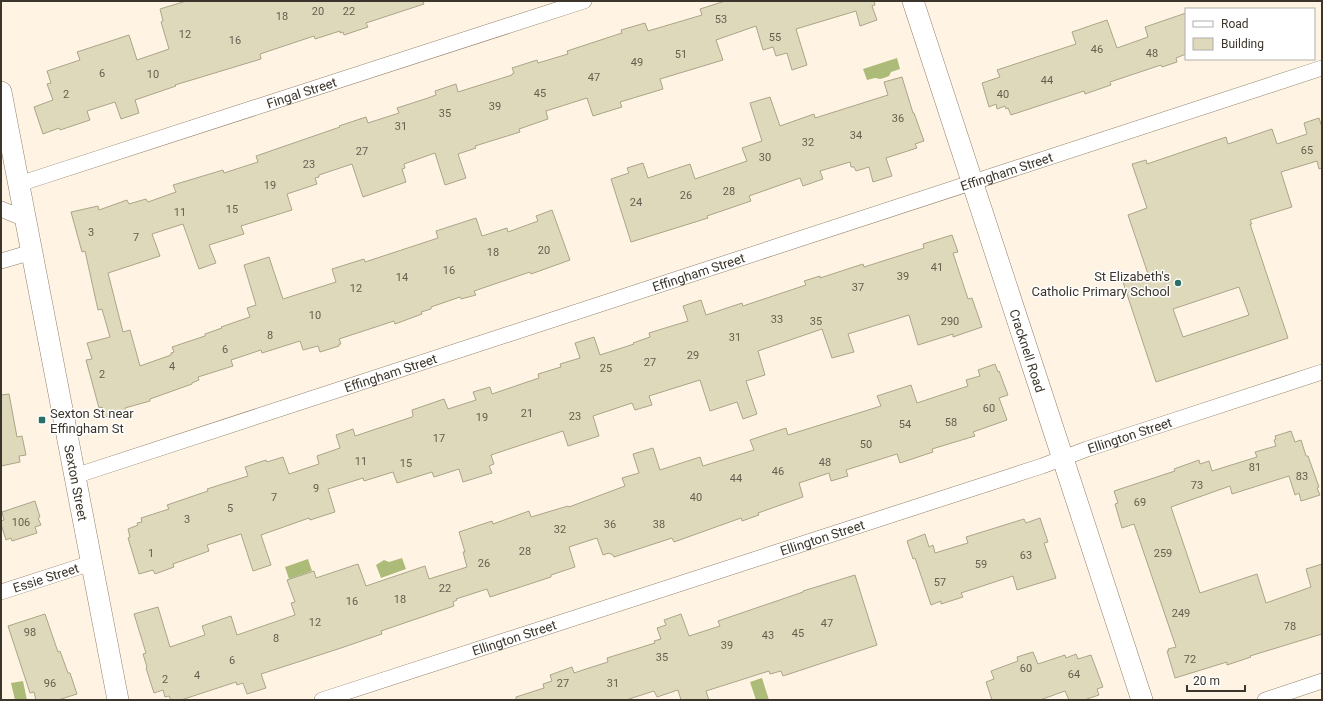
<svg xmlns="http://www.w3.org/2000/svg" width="1323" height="701" font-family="Roboto,sans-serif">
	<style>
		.water { fill: #adbb79 }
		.building { fill: #dfd9bb; stroke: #aba588; fill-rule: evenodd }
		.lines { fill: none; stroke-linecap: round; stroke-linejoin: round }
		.street-casing { stroke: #907f67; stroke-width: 16 }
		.secondary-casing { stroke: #907f67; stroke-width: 22 }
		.street { stroke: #fff; stroke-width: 15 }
		.secondary { stroke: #fff; stroke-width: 21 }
		.poi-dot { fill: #2a7066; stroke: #fff; stroke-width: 1.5 }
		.labels { text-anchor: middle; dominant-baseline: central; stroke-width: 3; stroke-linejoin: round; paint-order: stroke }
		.number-label { font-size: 11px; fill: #655e4f }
		.street-label { font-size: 13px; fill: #3c352b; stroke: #fff }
		.poi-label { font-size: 13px; fill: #3c352b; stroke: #fff; text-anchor: end }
	</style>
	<rect width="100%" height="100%" fill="#fff4e4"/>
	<path class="water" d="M897,58L900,69L891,72L889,76L884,78L880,79L875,78L867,80L863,69Z
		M402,558L406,569L381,578L376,565L384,560L389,562Z
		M308,559L312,571L289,579L285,567Z
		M762,678L769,700H756L750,682Z
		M23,681L27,700H15L11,683Z"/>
	<path class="building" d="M186,1H423L424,4L366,23L368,27L344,35L343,32L340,33V31L315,39L314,36L260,54L261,59L175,85L176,86L135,100L139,113L121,119L115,102L87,111L90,120L60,130L59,128L43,134L34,107L53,100L47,84L51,83L47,71L80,60L77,52L129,35L137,60L169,49L161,22L163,21L160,9Z
		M725,1H874L875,5L872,6L877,20L860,26L856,11L796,29L807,65L792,70L787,53L776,56L773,47L763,50L756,26L716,40L723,60L660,79L663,89L620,102L622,107L593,116L587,98L546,111L548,119L519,129L520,132L475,146L476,148L458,154L466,178L445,185L435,153L404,164L405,168L402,169L406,182L363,197L352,164L319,175V177L315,178L317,184L287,194L292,210L241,226L244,234L209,245L216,263L199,269L183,224L152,234L160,256L108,273L123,332L130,330L140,366L171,355V353L174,352L172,347L205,336V334L222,328L221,327L250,317L247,308L256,305L244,265L269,257L283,299L336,282L332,269L364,259L365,262L438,238L436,231L476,218L482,236L507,228L508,232L538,221L536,216L552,210L570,260L531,274L530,272L474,291L476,295L461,299L460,297L431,307V309L421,312L422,314L395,324L394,321L339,339L341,344H339V346L320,352L318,346L303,350L300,341L262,353L261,350L231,360L233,366L198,377L199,380L192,383V384L150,399V401L125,408L126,412L105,417L102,407L99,408L86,360L92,359L87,343L110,337L102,309L98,310L85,251L82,252L71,212L98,206L99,210L127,200L129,204L146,199L148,202L176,192L173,185L223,170L224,173L258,162L256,156L340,127L339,126L366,117L368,123L399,113L397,108L428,98L436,95L435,91L456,84L458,92L512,75V74L514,73L512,68L537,60L538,63L568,54L567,51L622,33L621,30L645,23L648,31L702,15L700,9Z
		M1186,13V54L1176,58L1177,62L1162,67L1161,65L1110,82L1111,85L1085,94L1084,91L1011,115L1008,108L1006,109L1005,106L997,109L996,104L989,107L982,83L1000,77L997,70L1076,44L1072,32L1107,20L1117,48L1148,37L1145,27Z
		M902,77L913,113H914L924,141L915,144L917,148L886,158L892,176L873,182L869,167L856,171L854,167H851L850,162L820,171L823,179L803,186L800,178L749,196L751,201L707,216L708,218L631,242L611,179L629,173L627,168L643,163L648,178L690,164L695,179L747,161L742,148L762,141L750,103L770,97L780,126L814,114L815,118L888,95L884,82Z
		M1319,118L1322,127V168L1319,169L1317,161L1281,172L1292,207L1250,220L1252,224H1250L1288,338L1156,382L1123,282L1148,274L1128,215L1147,208L1132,164L1146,160L1147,164L1226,137L1228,144L1272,129L1277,144L1307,134L1304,123ZM1239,287L1249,315L1183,337L1173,309Z
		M952,235L958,252L953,253L968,299L972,298L982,327L953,337V334L918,345L909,315L848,334L854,352L832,358L822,329L758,351L765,375L746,381L757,414L743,419L737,402L710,411L700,380L649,396L652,405L635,410L632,403L593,416L599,436L568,446L563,431L491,455L494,464L489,466L492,473L463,482L459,469L434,477L432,472L397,483L393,472L364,481L363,478L328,489L335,512L310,520L309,518L261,535L271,565L253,571L241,534L207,545L209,551L173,564L174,567L155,574L153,570L139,574L128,538L130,537L128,529L138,525L137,523L142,522L141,518L169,509L167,505L208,491L207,489L248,476L245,467L266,460L267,462L283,457L289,474L319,464L317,456L340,448L336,435L353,429L355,436L412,417L413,416L412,410L444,399L448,409L476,400L473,392L490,387L492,394L539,378L538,374L561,367L560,364L580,358L575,343L594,337L600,355L634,344L633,343L650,337L649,333L688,321L683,306L701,300L706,315L742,303L743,306L806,285L804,281L820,276V278L863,264L864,267L924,248L923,244Z
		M995,364L998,372L999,371L1008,395L999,398L1007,420L973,432L975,436L932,449L933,452L900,463L897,454L846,470L848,476L831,481L829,473L799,483L803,497L758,513L759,515L742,521L741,518L674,542L672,538L614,557L612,554H610L609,553L603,555L597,538L569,547L575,567L551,575V577L490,597L487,589L456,599L457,600L453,602L454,606L381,631L382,634L341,648L261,674L266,688L247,694L243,683L237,685L236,682L181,700H171L169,696L165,697L163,690L154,693L146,668L147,667L143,654L146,653L134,614L158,607L170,647L205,635L202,626L231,616L237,635L295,615L291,603L295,602L287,580L314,571L316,578L358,564L366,586L425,566L429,579L467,567L463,552H465L459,532L492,521L493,524L529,511L531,517L568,506L569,507L625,486L622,478L639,473L633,454L653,448L660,470L700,457L703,466L754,450L750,440L786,428L788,435L881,406L877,396L911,385L917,403L968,386L966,380L980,376L978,370Z
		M9,394L17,437L22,436L26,455L19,456L20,462L1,466V395Z
		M1291,431L1295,442L1301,440L1306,456H1308L1319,487L1317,488L1320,495L1301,501L1299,493L1295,495L1289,476L1232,494L1230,486L1171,507L1200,593L1257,574L1266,603L1311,587L1306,569L1322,564V634L1250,656L1251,657L1227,665V662L1175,678L1167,651H1169L1168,649L1176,647L1134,524L1122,528L1115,504L1118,503L1114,491L1175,471L1174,469L1199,460L1200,464L1209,461L1212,471L1257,457L1255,452L1276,446L1274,440L1276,439L1275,436Z
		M35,501L40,517L38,518L41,525L35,527L37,533L12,541L11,538L6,540L1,524V521L4,520L2,512Z
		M1040,518L1048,542L1044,543L1056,578L1017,590L1013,576L961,593L963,597L941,604V601L931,605L915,558L913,559L907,541L925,534L929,547L933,545L935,553L968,543L966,537L1024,519L1026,523Z
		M855,575L877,645L783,676L781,671L770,674L769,671L706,691L709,700H681L678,690L657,697L654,691L626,700H516V697L544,688L543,684L552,681L550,675L572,667L574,673L589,668L608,662L607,658L655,643L654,641L661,639L657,628L666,625L664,620L681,614L689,636L720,626L718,621L803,592V591Z
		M45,614L58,652L60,651L68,673H70L77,694L58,700H36L34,692L30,693L8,626Z
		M1033,652L1038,664L1065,655L1066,658L1076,654L1078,659L1091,655L1103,687L1097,689L1099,695L1084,700H1069L1065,691L1040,700H992L986,682L994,679L991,671L1018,661L1017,657Z"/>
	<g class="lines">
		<g class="street-casing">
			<g id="street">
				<path id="s1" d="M19,184L584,1"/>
				<path d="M1,209L25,219"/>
				<path d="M1,261L32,252"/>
				<path id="s2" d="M75,476L1322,68"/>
				<path id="s3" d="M1,592L91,563"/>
				<path id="s4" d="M322,700L1042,466L1087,449L1322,372"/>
				<path d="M1265,700L1322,681"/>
			</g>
		</g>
		<g class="secondary-casing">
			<g id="secondary">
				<path id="s5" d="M913,1L1142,700"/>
				<path id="s6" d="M1,92L118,700"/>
			</g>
		</g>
		<use href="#street" class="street"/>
		<use href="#secondary" class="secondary"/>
	</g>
	<g class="poi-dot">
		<circle cx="1178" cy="283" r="4"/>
		<rect x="38" y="416" width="8" height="8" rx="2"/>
	</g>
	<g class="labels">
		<g class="number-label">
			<text x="318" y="11">20</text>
			<text x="349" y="11">22</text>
			<text x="282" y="16">18</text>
			<text x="721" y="19">53</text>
			<text x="185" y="34">12</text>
			<text x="775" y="37">55</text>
			<text x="235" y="40">16</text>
			<text x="1097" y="49">46</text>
			<text x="1152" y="53">48</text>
			<text x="681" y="54">51</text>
			<text x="637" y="62">49</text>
			<text x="102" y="73">6</text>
			<text x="153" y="74">10</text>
			<text x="594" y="77">47</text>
			<text x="1047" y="80">44</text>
			<text x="540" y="93">45</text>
			<text x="66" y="94">2</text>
			<text x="1003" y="94">40</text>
			<text x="495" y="106">39</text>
			<text x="445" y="113">35</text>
			<text x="898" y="118">36</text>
			<text x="401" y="126">31</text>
			<text x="856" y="135">34</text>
			<text x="808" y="142">32</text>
			<text x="1307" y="150">65</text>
			<text x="362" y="151">27</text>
			<text x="765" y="157">30</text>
			<text x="309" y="164">23</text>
			<text x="270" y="185">19</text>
			<text x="729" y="191">28</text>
			<text x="686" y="195">26</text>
			<text x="636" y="202">24</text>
			<text x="232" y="209">15</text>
			<text x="180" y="212">11</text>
			<text x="91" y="232">3</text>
			<text x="136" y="237">7</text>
			<text x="544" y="250">20</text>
			<text x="493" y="252">18</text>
			<text x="937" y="267">41</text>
			<text x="449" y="270">16</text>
			<text x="903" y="276">39</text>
			<text x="402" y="277">14</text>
			<text x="858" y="287">37</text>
			<text x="356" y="288">12</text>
			<text x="315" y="315">10</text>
			<text x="777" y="319">33</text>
			<text x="816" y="321">35</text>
			<text x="950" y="321">290</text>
			<text x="270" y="335">8</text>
			<text x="735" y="337">31</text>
			<text x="225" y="349">6</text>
			<text x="693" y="355">29</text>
			<text x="650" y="362">27</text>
			<text x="172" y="366">4</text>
			<text x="606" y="368">25</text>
			<text x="102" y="374">2</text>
			<text x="989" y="408">60</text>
			<text x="527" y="413">21</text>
			<text x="575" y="416">23</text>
			<text x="482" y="417">19</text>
			<text x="951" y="422">58</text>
			<text x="905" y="424">54</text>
			<text x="439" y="438">17</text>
			<text x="866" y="444">50</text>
			<text x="361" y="461">11</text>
			<text x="825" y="462">48</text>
			<text x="406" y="463">15</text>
			<text x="1255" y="467">81</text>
			<text x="778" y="471">46</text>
			<text x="1302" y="476">83</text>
			<text x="736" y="478">44</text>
			<text x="1197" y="485">73</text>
			<text x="316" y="488">9</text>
			<text x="274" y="497">7</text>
			<text x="696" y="497">40</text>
			<text x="1140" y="502">69</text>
			<text x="230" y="508">5</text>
			<text x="187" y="519">3</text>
			<text x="21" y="522">106</text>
			<text x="610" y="524">36</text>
			<text x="659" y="524">38</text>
			<text x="560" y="529">32</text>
			<text x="525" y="551">28</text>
			<text x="151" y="553">1</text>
			<text x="1163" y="553">259</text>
			<text x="1026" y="555">63</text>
			<text x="484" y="563">26</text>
			<text x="981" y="564">59</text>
			<text x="940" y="582">57</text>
			<text x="445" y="588">22</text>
			<text x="400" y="599">18</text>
			<text x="352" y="601">16</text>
			<text x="1181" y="613">249</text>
			<text x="315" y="622">12</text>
			<text x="827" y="623">47</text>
			<text x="1290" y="626">78</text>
			<text x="30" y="632">98</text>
			<text x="798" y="633">45</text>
			<text x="768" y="635">43</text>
			<text x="276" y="638">8</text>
			<text x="727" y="645">39</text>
			<text x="662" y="657">35</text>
			<text x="1190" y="659">72</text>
			<text x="232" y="660">6</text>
			<text x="1026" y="668">60</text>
			<text x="1074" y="674">64</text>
			<text x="197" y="675">4</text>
			<text x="165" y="679">2</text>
			<text x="50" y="683">96</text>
			<text x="563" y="683">27</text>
			<text x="613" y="683">31</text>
		</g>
		<g class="street-label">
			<text stroke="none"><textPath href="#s1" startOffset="297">Fingal Street</textPath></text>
			<text stroke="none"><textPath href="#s2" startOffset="980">Effingham Street</textPath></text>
			<text stroke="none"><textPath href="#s2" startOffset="656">Effingham Street</textPath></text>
			<text stroke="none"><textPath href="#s5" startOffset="368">Cracknell Road</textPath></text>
			<text stroke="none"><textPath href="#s2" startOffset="332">Effingham Street</textPath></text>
			<text stroke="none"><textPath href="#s4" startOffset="850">Ellington Street</textPath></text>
			<text stroke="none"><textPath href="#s6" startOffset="398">Sexton Street</textPath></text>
			<text stroke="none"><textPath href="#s4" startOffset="526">Ellington Street</textPath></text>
			<text stroke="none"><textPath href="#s3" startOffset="47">Essie Street</textPath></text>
			<text stroke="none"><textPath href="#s4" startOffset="202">Ellington Street</textPath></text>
		</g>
		<g class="poi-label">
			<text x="1170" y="276">St Elizabeth's<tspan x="1170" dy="15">Catholic Primary School</tspan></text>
			<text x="50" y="413" text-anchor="start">Sexton St near<tspan x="50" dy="15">Effingham St</tspan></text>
		</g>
	</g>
	<rect width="1323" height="701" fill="none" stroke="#3c352b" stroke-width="4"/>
	<rect x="1185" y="8" width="130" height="52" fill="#ffffff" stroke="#b1aeaa"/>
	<rect x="1193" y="21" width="20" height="6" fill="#ffffff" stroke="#b1aeaa"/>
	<text x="1221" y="28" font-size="12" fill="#3c352b">Road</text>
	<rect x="1193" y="38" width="20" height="12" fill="#dfd9bb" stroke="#b1aeaa"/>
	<text x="1221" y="48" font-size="12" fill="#3c352b">Building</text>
	<path d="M1187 685v6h58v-6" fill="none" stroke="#3c352b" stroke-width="2"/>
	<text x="1193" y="685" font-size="12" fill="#3c352b" stroke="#ffffff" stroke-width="3" paint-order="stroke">20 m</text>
</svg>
